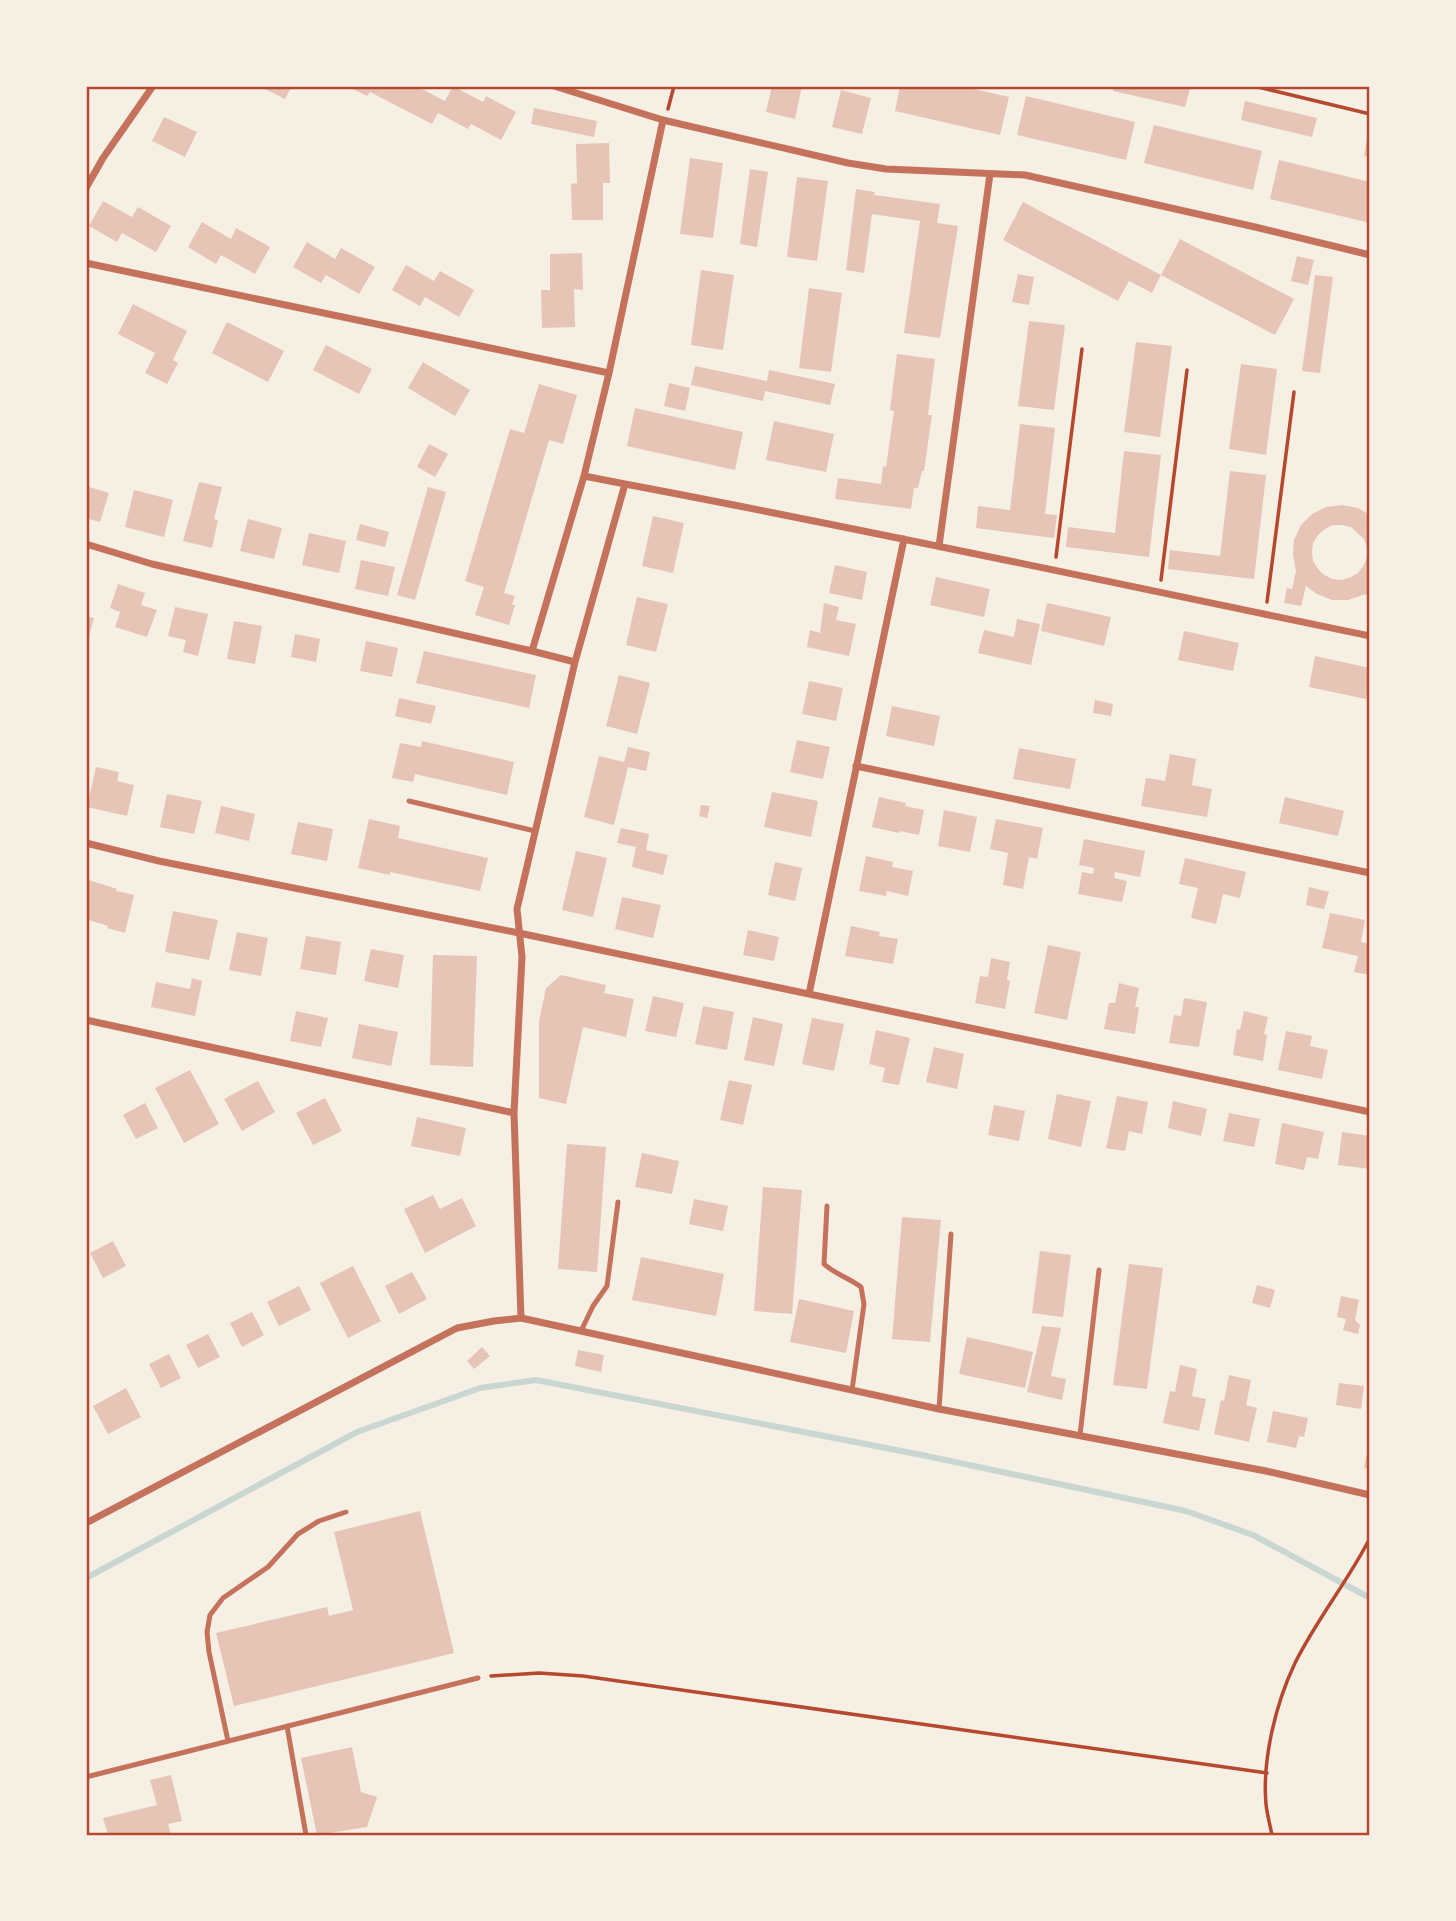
<svg xmlns="http://www.w3.org/2000/svg" width="1456" height="1921" font-family="'Asap Condensed',sans-serif">
	<style>
		.lines { fill: none; stroke-linecap: round; stroke-linejoin: round }
		.stream { stroke: #c9d6d2; stroke-width: 6 }
		.building { fill: #e6c5b7; fill-rule: evenodd }
		.path { stroke: #b5482f; stroke-width: 3.5 }
		.service { stroke: #c5725c; stroke-width: 5 }
		.minor { stroke: #c5725c; stroke-width: 7 }
		.neatline { fill: none; stroke: #b5482f; stroke-width: 2.5 }
	</style>
	<rect width="100%" height="100%" fill="#f6efe4"/>
	<g class="lines">
		<path class="stream" d="M86,1578L357,1432L480,1388L536,1380L922,1455L1186,1511L1253,1535L1370,1598"/>
	</g>
	<path class="building" d="M259,86H292L285,99Z
		M347,86H416L445,101L453,86L483,102L486,96L516,112L501,140L471,124L468,129L438,113L432,124L370,92L367,96Z
		M772,86H802L795,119L766,112Z
		M900,86H961L1009,97L1000,135L895,111Z
		M1115,86H1178L1190,89L1185,107L1113,91Z
		M841,90L871,98L862,134L832,127Z
		M1026,96L1135,122L1126,160L1017,135Z
		M1245,101L1317,118L1312,137L1241,120Z
		M534,108L597,121L594,137L531,124Z
		M164,117L197,132L185,157L152,141Z
		M1154,125L1262,151L1253,190L1144,163Z
		M1369,126H1370V157L1364,156Z
		M609,143L610,183H603V220H572L571,184L577,183L576,144Z
		M690,158L723,163L713,238L680,234Z
		M1279,160L1370,182V223L1270,199Z
		M750,169L768,172L757,247L740,244Z
		M797,177L828,181L817,261L787,257Z
		M856,189L875,192L874,195L940,204L937,223L958,226L940,338L904,333L920,221L872,214L864,273L846,270Z
		M103,201L132,217L138,207L171,226L156,252L122,233L117,242L89,226Z
		M1023,202L1161,275L1152,293L1129,281L1118,301L1003,240Z
		M202,222L231,239L236,228L270,247L255,274L221,255L216,264L188,247Z
		M1180,239L1294,299L1275,335L1161,275Z
		M307,242L335,259L341,248L375,267L359,294L326,275L321,283L293,267Z
		M582,253L583,290L574,289L575,327L542,328L541,290H550V254Z
		M1297,256L1314,260L1308,285L1291,281Z
		M406,265L434,281L440,271L474,290L459,317L425,297L420,306L392,290Z
		M701,270L734,275L723,350L691,345Z
		M1018,274L1034,277L1029,305L1012,302Z
		M1315,275L1333,277L1320,373L1302,371Z
		M809,288L842,293L831,372L799,368Z
		M133,304L187,331L173,360L178,363L167,384L145,373L155,353L118,334Z
		M1029,321L1065,325L1054,410L1018,406Z
		M227,322L284,351L268,382L212,353Z
		M1136,342L1172,346L1160,437L1124,432Z
		M326,345L372,369L359,394L313,370Z
		M897,354L935,359L928,415H932L924,471H922L918,488H914L911,509L835,499L838,478L881,484L883,466L886,467L894,411L890,410Z
		M423,362L470,390L455,416L408,388Z
		M1241,364L1277,369L1266,455L1229,449Z
		M695,366L767,381L769,370L835,384L830,405L765,391L763,401L691,385Z
		M669,383L690,388L685,411L664,406Z
		M539,384L577,395L563,444L549,440L504,593L515,596L512,605H515L509,625L475,615L484,587L465,581L510,429L524,433Z
		M635,408L743,432L735,470L627,446Z
		M774,421L834,434L826,472L766,460Z
		M1020,424L1055,428L1045,514L1057,515L1054,538L976,528L978,506L1010,510Z
		M429,444L448,454L435,477L417,467Z
		M1124,451L1161,455L1149,557L1066,547L1068,527L1115,533Z
		M1230,471L1266,475L1254,579L1168,569L1170,550L1220,556Z
		M199,482L222,487L214,519L218,520L212,548L183,541Z
		M86,486L109,493L100,522L86,518Z
		M428,487L446,492L415,600L397,595Z
		M134,490L173,500L164,537L125,527Z
		M1342,505L1358,508L1370,515V601L1366,594L1348,600H1332L1317,594L1306,586L1301,606L1284,603L1287,588L1292,589L1296,571L1293,555L1294,540L1301,525L1312,514L1326,507ZM1333,525H1342L1351,527L1364,539L1367,548V557L1364,565L1358,573L1351,577L1342,580L1333,579L1324,575L1318,569L1313,561L1312,552L1313,543L1318,535L1325,529Z
		M653,516L684,523L673,573L642,566Z
		M248,519L282,528L274,559L240,551Z
		M360,524L389,532L385,547L356,540Z
		M309,533L346,541L339,573L302,565Z
		M361,560L395,567L388,596L355,589Z
		M835,565L867,572L862,600L829,593Z
		M936,577L990,589L984,617L930,605Z
		M118,584L145,593L141,605L157,610L147,637L115,627L120,612L110,608Z
		M637,597L668,604L656,652L626,645Z
		M824,603L839,607L836,620L856,624L849,656L807,647L810,630L820,633Z
		M1047,603L1111,617L1104,646L1041,631Z
		M175,607L208,614L198,656L183,652L186,640L168,636Z
		M86,616L94,618L89,636L86,635Z
		M1017,619L1040,624L1031,665L978,653L984,630L1014,637Z
		M234,621L262,626L255,664L227,659Z
		M1184,631L1239,643L1233,671L1178,660Z
		M295,634L320,639L316,662L291,657Z
		M366,641L398,648L392,677L360,671Z
		M424,651L536,675L529,708L416,683Z
		M1315,656L1370,668V679L1366,699L1309,687Z
		M619,675L650,683L637,734L606,726Z
		M809,681L843,688L836,721L802,714Z
		M399,698L436,706L431,724L395,716Z
		M1095,700L1113,704L1111,716L1093,713Z
		M892,706L940,716L934,746L886,736Z
		M797,740L830,747L823,779L790,772Z
		M422,741L514,762L507,795L415,774L413,782L392,778L400,743L421,747Z
		M628,747L650,752L646,771L628,767L614,825L584,817L599,756L624,762Z
		M1019,748L1076,759L1070,789L1013,779Z
		M1170,754L1196,759L1192,785L1212,789L1207,817L1141,806L1146,778L1165,781Z
		M96,767L119,772L117,781L134,785L127,816L87,807Z
		M772,792L818,801L811,837L764,827Z
		M167,794L202,801L194,834L160,827Z
		M879,797L906,803L905,806L924,810L919,835L900,831L899,833L872,827Z
		M1285,797L1344,811L1338,836L1279,823Z
		M701,805L710,806L707,818L699,816Z
		M221,806L255,814L249,841L215,833Z
		M944,810L977,817L970,852L938,846Z
		M369,819L400,826L398,838L488,858L480,891L390,872V875L358,868Z
		M996,819L1043,828L1037,859L1029,857L1023,889L1003,885L1008,853L990,849Z
		M298,822L333,829L327,861L291,854Z
		M621,828L649,834L646,850L668,855L663,875L632,867L636,847L617,843Z
		M1084,839L1145,851L1140,877L1115,872L1114,878L1127,881L1122,902L1078,894L1082,872L1093,874L1094,868L1079,865Z
		M576,851L607,858L593,917L562,910Z
		M866,856L893,862L892,867L913,871L908,896L887,891L886,896L859,891Z
		M1185,858L1246,872L1240,898L1223,894L1216,924L1191,918L1198,888L1179,884Z
		M775,862L802,868L795,901L768,895Z
		M86,879L117,889L116,891L134,895L125,933L107,928L108,926L86,919Z
		M1309,887L1329,892L1324,909L1306,905Z
		M622,897L661,905L653,938L615,929Z
		M173,911L218,920L209,960L165,952Z
		M1330,913L1365,920L1361,942L1370,944V975L1354,972L1358,956L1322,948Z
		M851,926L880,932L879,936L898,939L893,964L845,956Z
		M748,930L779,937L774,961L743,955Z
		M237,932L268,938L261,976L229,970Z
		M306,936L341,942L336,975L300,969Z
		M1048,945L1081,952L1067,1020L1034,1013Z
		M371,949L404,955L398,988L364,981Z
		M433,955L477,956L473,1067L430,1065Z
		M991,958L1010,962L1007,980L1010,981L1005,1009L975,1003L980,976L988,977Z
		M561,975L606,985L604,993L634,999L626,1037L583,1027L566,1104L539,1098V1021L546,988Z
		M192,978L202,981L195,1016L151,1007L156,982L190,989Z
		M1119,983L1139,988L1135,1007H1139L1135,1034L1104,1029L1109,1003H1115Z
		M653,996L684,1003L676,1037L645,1031Z
		M1184,998L1207,1002L1199,1047L1169,1043L1174,1015L1181,1016Z
		M703,1006L734,1012L727,1050L695,1044Z
		M296,1011L328,1018L321,1047L290,1041Z
		M1244,1011L1268,1017L1264,1034L1267,1035L1263,1061L1233,1055L1237,1029L1240,1030Z
		M753,1017L783,1024L774,1066L744,1060Z
		M812,1018L844,1024L834,1071L802,1064Z
		M359,1024L398,1032L391,1066L352,1058Z
		M876,1030L910,1038L899,1085L882,1082L885,1068L869,1064Z
		M1286,1031L1312,1036L1310,1046L1328,1050L1322,1079L1278,1070Z
		M934,1047L964,1054L957,1089L926,1082Z
		M190,1070L219,1124L184,1143L155,1088Z
		M729,1080L752,1085L743,1125L720,1120Z
		M258,1081L275,1112L242,1131L224,1099Z
		M1057,1094L1091,1101L1081,1147L1048,1139Z
		M1117,1096L1148,1102L1142,1134L1129,1131L1125,1151L1106,1148Z
		M325,1098L342,1131L313,1145L296,1113Z
		M1173,1101L1207,1109L1201,1136L1168,1128Z
		M145,1103L158,1128L136,1139L123,1115Z
		M994,1105L1025,1111L1019,1141L988,1135Z
		M1229,1113L1260,1119L1254,1147L1223,1141Z
		M417,1117L466,1128L460,1156L411,1146Z
		M1282,1123L1324,1132L1318,1159L1307,1157L1304,1170L1275,1164Z
		M1342,1132L1370,1136V1169L1338,1165Z
		M567,1144L606,1147L597,1272L558,1269Z
		M642,1153L679,1161L672,1194L635,1187Z
		M763,1187L802,1190L792,1314L754,1311Z
		M433,1195L440,1209L462,1198L476,1226L425,1253L404,1209Z
		M694,1199L728,1206L723,1231L689,1224Z
		M902,1217L941,1220L930,1342L892,1339Z
		M113,1241L126,1266L103,1278L90,1253Z
		M1040,1251L1071,1255L1063,1317L1032,1313Z
		M641,1257L724,1274L716,1316L632,1300Z
		M1129,1264L1163,1268L1147,1389L1113,1385Z
		M353,1266L381,1321L348,1338L320,1283Z
		M412,1272L427,1299L399,1314L385,1286Z
		M1257,1285L1275,1290L1270,1308L1252,1303Z
		M299,1286L311,1310L279,1326L267,1302Z
		M1341,1296L1359,1300L1355,1320L1360,1325L1358,1334L1343,1330L1346,1319L1337,1317Z
		M799,1299L854,1311L846,1353L790,1342Z
		M252,1312L264,1335L242,1347L230,1323Z
		M1042,1326L1061,1328L1051,1376L1066,1379L1062,1400L1027,1392Z
		M208,1334L220,1357L198,1368L186,1345Z
		M967,1337L1033,1352L1025,1388L959,1374Z
		M482,1347L490,1356L474,1369L467,1361Z
		M578,1350L604,1355L601,1372L575,1366Z
		M169,1354L181,1378L161,1388L149,1364Z
		M1180,1365L1197,1369L1192,1396L1206,1399L1199,1431L1163,1423L1170,1391L1175,1392Z
		M1229,1375L1251,1380L1246,1405L1257,1408L1249,1442L1214,1434L1221,1400L1224,1401Z
		M1339,1383L1364,1386L1361,1409L1336,1405Z
		M126,1388L141,1417L108,1434L93,1406Z
		M1273,1411L1308,1418L1304,1437L1299,1436L1296,1448L1267,1442Z
		M1369,1443L1370,1444V1469L1364,1468Z
		M420,1511L454,1653L234,1706L216,1633L327,1607L329,1616L353,1610L334,1532Z
		M352,1747L361,1792L377,1797L367,1827L317,1835L301,1758Z
		M171,1775L182,1821L168,1824L171,1835H108L103,1818L157,1805L150,1780Z"/>
	<g class="lines">
		<path class="path" d="M1254,86L1370,114
			M668,109L674,86
			M1056,557L1082,349
			M1161,580L1187,370
			M1267,602L1294,392
			M491,1676L539,1673L583,1676L1267,1773
			M1272,1835C1270,1825 1267,1814 1266,1804C1262,1759 1276,1703 1295,1663C1317,1619 1348,1581 1370,1538"/>
		<path class="service" d="M409,801L535,831
			M827,1206L824,1264C835,1274 849,1278 861,1287L864,1304L852,1390
			M581,1331L593,1306L607,1286L618,1202
			M939,1409L951,1234
			M1080,1435L1099,1270
			M287,1726L306,1835
			M228,1741L209,1652L207,1632L210,1615L223,1598L268,1567L298,1534L319,1521L346,1512
			M86,1777L478,1678"/>
		<path class="minor" d="M554,86L663,120L848,163L886,169L1025,175L1255,227L1370,255
			M86,188L103,158L153,86
			M86,263L609,373
			M584,476L609,373L663,120
			M625,484C875,531 1122,585 1370,636
			M86,544L152,564L532,651
			M939,546L990,174
			M856,766L1370,873
			M86,843L159,861L519,933L1370,1112
			M809,994L904,539
			M86,1020L514,1113
			M521,1318L514,1113L522,957L517,909L575,662L625,484L584,476L532,651L575,662
			M86,1523L457,1328L494,1321L521,1318L939,1409L1266,1471L1370,1495"/>
	</g>
	<rect width="1456" height="1921" fill="none" stroke="#f6efe4" stroke-width="175"/>
	<rect x="88" y="88" width="1280" height="1746" class="neatline"/>
</svg>
